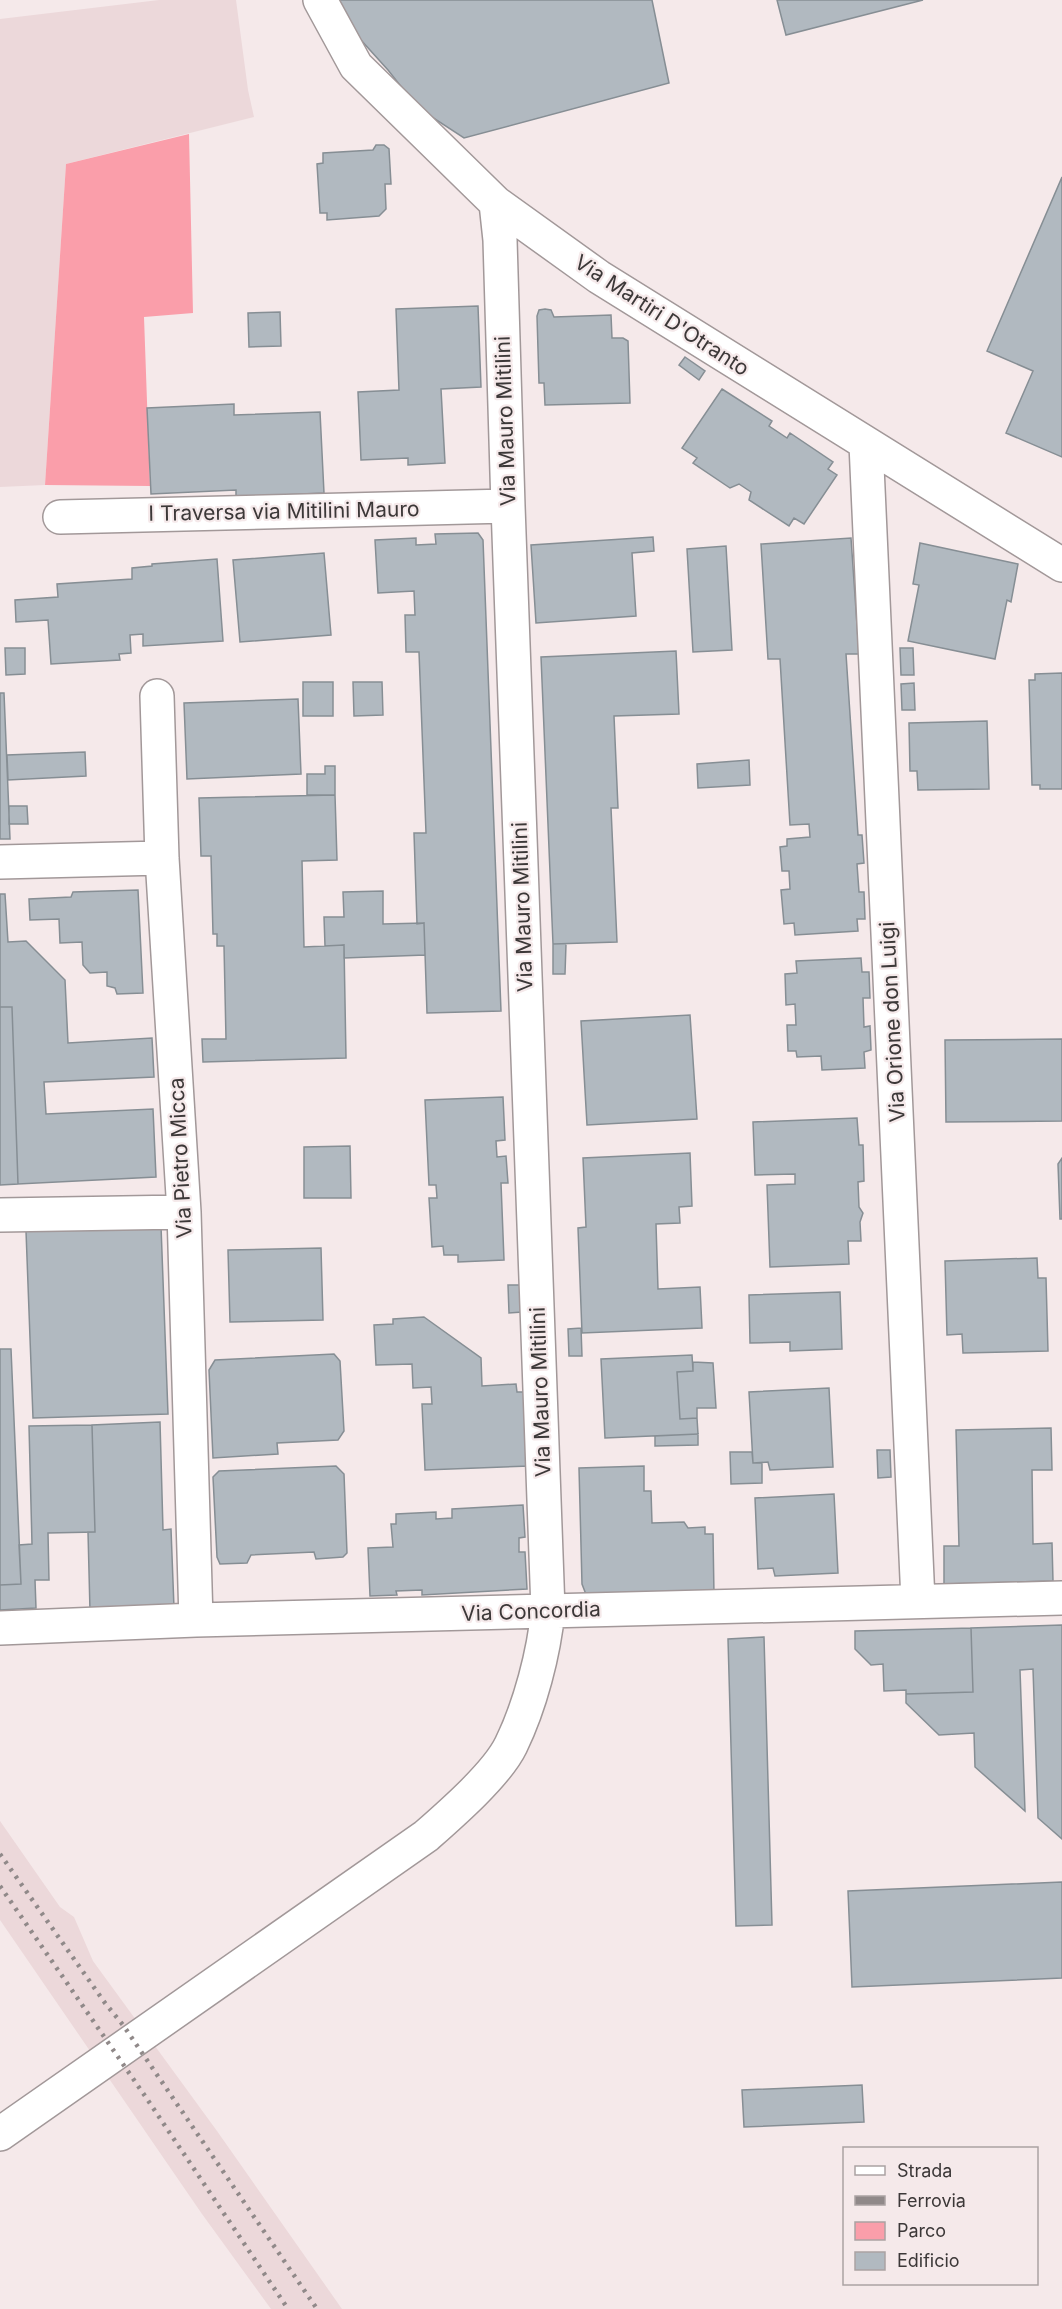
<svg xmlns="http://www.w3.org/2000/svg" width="1062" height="2309" font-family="Inter,sans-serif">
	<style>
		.built { fill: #ecd8da }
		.green { fill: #fa9eaa }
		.building { fill: #b1b9c0; stroke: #868e94; stroke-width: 1.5 }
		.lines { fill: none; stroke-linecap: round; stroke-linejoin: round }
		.minor-casing { stroke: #a29899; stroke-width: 36 }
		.minor { stroke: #fff; stroke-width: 33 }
		.rail { stroke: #908989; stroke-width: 4.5; stroke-dasharray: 3 6; stroke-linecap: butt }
		.labels { text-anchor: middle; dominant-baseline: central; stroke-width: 4.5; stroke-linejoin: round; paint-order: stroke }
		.street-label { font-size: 21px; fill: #3c3838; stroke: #f5e9ea }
	</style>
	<rect width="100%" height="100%" fill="#f5e9ea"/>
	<path class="built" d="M159,0H236L248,90L254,117L66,164L45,485L0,487V19Z
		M0,1821L60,1907L74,1917L93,1961L217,2131L342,2309H271L202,2214L0,1920Z"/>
	<path class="green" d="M189,134L193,313L144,317L150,486L45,485L66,164Z"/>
	<path class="building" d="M334,0H652L669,83L464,138L418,108L388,70L342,19Z
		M777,0H923L786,35Z
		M376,145H384L389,149L391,184H385L386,209L379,216L327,220V213H320L317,164L323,163V153L373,150Z
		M1062,177V457L1006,433L1033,371L987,351Z
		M478,306L481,387L441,389L445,463L408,465V458L361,460L358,392L399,390L396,309Z
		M545,309L551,310L554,317L611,315L612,338H623L628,341L630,403L545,405L544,383H539L537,316L539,310Z
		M280,312L281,346L249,347L248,313Z
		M685,357L705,371L699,380L679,365Z
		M722,389L772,421L769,426L787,438L790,433L833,462L828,469L837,475L804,524L794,518L789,526L749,500L751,492L739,484L730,488L693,463L697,458L682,448Z
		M234,404V415L320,412L324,493L236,497V490L151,494L147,408Z
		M478,533L483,540L501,1011L427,1013L424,923L417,924L414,833H426L419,652H406L405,615H415L414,591L378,593L375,540L416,538V545L436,544L435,534Z
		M653,537L654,551L632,553L636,616L536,623L531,545Z
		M851,538L859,654H846L858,835H862L864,863L857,864L859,892H864L865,919H857L858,931L795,935L794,923L784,924L781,890L790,889L789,871H782L780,847L787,846V839L810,837L809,824L790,825L780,659H768L761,544Z
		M920,543L1018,564L1011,602L1007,600L995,659L908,641L919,585L913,584Z
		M726,546L732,650L693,652L687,549Z
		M324,553L331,635L240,642L233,560Z
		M217,559L223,641L143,646V634L130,635L131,653L119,654L120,660L51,664L48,620L16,622L15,600L58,597L57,584L132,579V568L152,566V564Z
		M5,648H25V674L6,675Z
		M900,648H913L914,675H901Z
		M676,651L679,714L614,716L618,808H611L617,942L553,944L541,657Z
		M1062,673V789H1040V785H1032L1029,680H1035V674Z
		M303,682H333V716H303Z
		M353,682H382L383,715L354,716Z
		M914,683L915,710H902L901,684Z
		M0,693H4L10,839H0Z
		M298,699L301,774L187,779L184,703Z
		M987,721L989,789L918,790L917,771H910L909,723Z
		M85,752L86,776L8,780L7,755Z
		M749,760L750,785L698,788L697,764Z
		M325,766H335V795H307V774H325Z
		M335,795L337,860L302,861L304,947L344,945L346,1058L203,1062L202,1039H226L224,946H217V934H213L211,856H201L199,798Z
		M9,806H27L28,824H9Z
		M138,890L143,993L117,994L115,988L107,986V972L90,973L83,965L82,942L60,943L59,919L30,920L29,899L71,897L73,892Z
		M383,891V924L424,923L425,955L344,958V945L325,946L324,917H344L343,892Z
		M0,894H5L8,942L26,941L65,980L68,1043L152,1038L154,1077L44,1082L46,1114L153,1109L156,1177L18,1184L12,1007H0Z
		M553,944H566L565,974H553Z
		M861,958L862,972H869L870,998H863L864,1027L870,1026L871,1050L864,1052L865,1068L822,1070L821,1056L797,1057L796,1051H788L787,1025H796L795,1004L786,1005L785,974L797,973L796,961Z
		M0,1007H12L18,1184L0,1185Z
		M690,1015L697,1119L587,1125L581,1021Z
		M1062,1039V1121L946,1122L945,1040Z
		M503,1097L505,1140L496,1141L497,1157L506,1156L508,1183H501L504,1260L458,1262V1255H444L443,1246L432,1247L429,1198H437L436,1185H429L425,1100Z
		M857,1118L859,1145H863L864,1181L858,1182L859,1207L863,1213L860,1222L861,1241H848L849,1264L770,1267L767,1185L795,1184V1174L755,1175L753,1122Z
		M350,1146L351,1198H304V1147Z
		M690,1153L692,1206L679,1207L680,1223L656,1224L658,1289L700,1287L702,1328L582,1333L578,1228L586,1227L583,1158Z
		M1062,1158V1219H1060L1058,1164Z
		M161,1226L168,1414L33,1418L26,1231Z
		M321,1248L323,1320L230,1322L228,1250Z
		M1037,1258L1038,1278H1046L1048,1351L963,1353L962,1334L947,1335L945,1261Z
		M508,1285H521L522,1312L509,1313Z
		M840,1292L842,1349L790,1351V1342L750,1343L749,1295Z
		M424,1317L481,1358L482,1386L516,1384L517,1392H526L529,1466L425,1470L422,1404H432L431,1387L413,1388L412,1364L376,1365L374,1325L393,1324V1319Z
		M581,1328L582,1356H569L568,1329Z
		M0,1349H11L21,1584L0,1585Z
		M334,1354L340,1361L344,1431L338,1440L277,1443L278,1454L213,1458L209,1370L215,1360Z
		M692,1355L693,1371L677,1372L680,1419L697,1418L698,1434L605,1438L601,1359Z
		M693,1362L713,1363L716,1408H697V1418L680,1419L677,1372L693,1371Z
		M829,1388L833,1467L770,1470L768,1462L753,1463L749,1392Z
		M160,1422L163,1530L171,1529L174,1608L90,1611L88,1532H95L92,1425Z
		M92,1425L95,1532L48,1533L49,1580H35L36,1608L0,1610V1585L21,1584L19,1545L32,1544L29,1426Z
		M1051,1428L1052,1470H1032L1033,1544L1052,1543L1053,1581L944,1584V1546H959L956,1430Z
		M698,1434V1445L655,1446V1436Z
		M877,1450H890L891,1477L878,1478Z
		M730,1452H752L753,1463H762V1483L731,1484Z
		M336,1466L344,1474L347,1553L343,1557L316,1559L314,1552L251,1555L247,1563L220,1564L217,1557L213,1477L219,1471Z
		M644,1466V1491H651L652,1523L684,1522L688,1528L705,1527V1534H713L714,1595L587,1597L582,1584L579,1468Z
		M834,1494L838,1573L775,1576L773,1568L758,1569L755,1498Z
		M523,1505L525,1537L519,1538V1552H525L527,1589L422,1595V1590L396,1591L397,1595L370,1596L368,1548L393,1547L391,1524H396V1514L436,1512V1519L452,1518V1509Z
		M1062,1625V1839L1038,1818L1033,1669L1020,1670L1025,1811L975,1767L974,1733L939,1735L906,1703V1694L973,1692L971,1628Z
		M971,1628L973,1692L906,1694V1690L884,1691L883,1664L871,1665L855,1649V1631Z
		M764,1637L772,1925L736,1926L728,1639Z
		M1062,1882V1978L852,1987L848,1891Z
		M862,2085L864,2122L744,2127L742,2090Z"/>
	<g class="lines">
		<g class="minor-casing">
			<path id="minor" d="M320,0L356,66L496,203L599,277L1062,565
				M866,444L918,1601
				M60,517L508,506
				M157,696L162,858L184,1212L196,1620
				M0,862L162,858
				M0,1215L184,1212
				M0,1628L196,1620L1062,1598
				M0,2134L426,1836C451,1814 497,1774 511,1745C530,1706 544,1653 548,1610L508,506L500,240L496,203"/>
		</g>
		<use href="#minor" class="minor"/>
		<path class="rail" d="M0,1854L105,2003L123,2025L317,2309
			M0,1886L145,2096L288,2309"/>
	</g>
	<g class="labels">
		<g class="street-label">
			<text transform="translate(662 315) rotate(33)">Via Martiri D'Otranto</text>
			<text transform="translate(505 421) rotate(-92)">Via Mauro Mitilini</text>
			<text transform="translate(284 511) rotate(-1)">I Traversa via Mitilini Mauro</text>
			<text transform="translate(522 907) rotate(-92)">Via Mauro Mitilini</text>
			<text transform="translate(892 1022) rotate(-93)">Via Orione don Luigi</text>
			<text transform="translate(180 1158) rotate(-93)">Via Pietro Micca</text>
			<text transform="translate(540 1392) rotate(-92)">Via Mauro Mitilini</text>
			<text transform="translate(531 1611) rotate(-2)">Via Concordia</text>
		</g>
	</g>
	<rect x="843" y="2147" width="195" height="138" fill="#f5e9ea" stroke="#aba2a3" stroke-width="1.5"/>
	<rect x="855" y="2166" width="30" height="9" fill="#ffffff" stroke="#aba2a3" stroke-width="1.5"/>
	<text x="897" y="2177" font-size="18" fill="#3c3838">Strada</text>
	<rect x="855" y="2196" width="30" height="9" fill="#908989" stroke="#aba2a3" stroke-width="1.5"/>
	<text x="897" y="2207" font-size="18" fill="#3c3838">Ferrovia</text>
	<rect x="855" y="2222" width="30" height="18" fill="#fa9eaa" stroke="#aba2a3" stroke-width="1.5"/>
	<text x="897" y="2237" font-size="18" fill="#3c3838">Parco</text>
	<rect x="855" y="2252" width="30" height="18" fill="#b1b9c0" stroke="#aba2a3" stroke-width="1.5"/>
	<text x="897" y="2267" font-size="18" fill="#3c3838">Edificio</text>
</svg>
